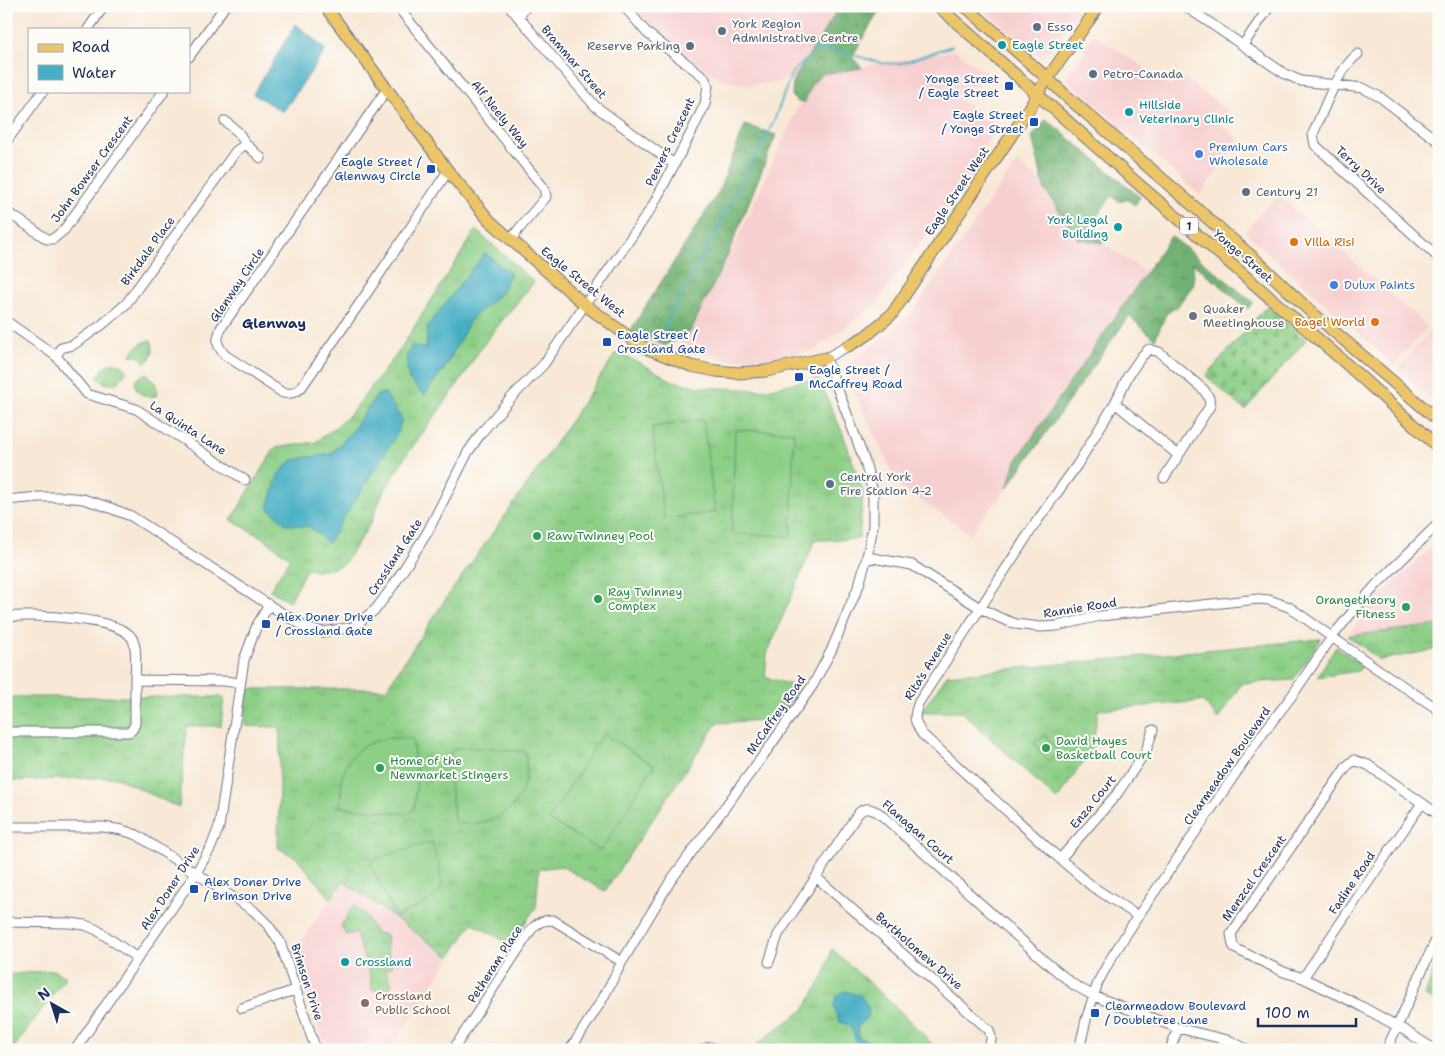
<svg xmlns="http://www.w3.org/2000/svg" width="1445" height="1056" font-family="'Shantell Sans',sans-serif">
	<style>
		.built { fill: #f7cfd0 }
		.grass { fill: url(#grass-tufts); stroke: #547f72 }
		.forest { fill: url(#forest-crowns); stroke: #467068 }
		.cemetery { fill: url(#cemetery-stones); stroke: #547f72 }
		.garden { fill: #8dcf86; stroke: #547f72 }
		.water { fill: #46afc4; stroke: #306f91 }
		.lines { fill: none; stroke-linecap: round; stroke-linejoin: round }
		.stream { stroke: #46afc4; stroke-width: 2 }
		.minor-casing { stroke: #687088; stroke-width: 11 }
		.major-casing { stroke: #687088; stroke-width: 13 }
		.minor { stroke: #fff; stroke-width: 9 }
		.major { stroke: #edc569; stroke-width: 11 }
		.service-dot { fill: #5c6f8a; stroke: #fdfcf7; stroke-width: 2 }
		.culture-dot { fill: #0f9aa8; stroke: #fdfcf7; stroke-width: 2 }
		.transit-dot { fill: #1a4fb4; stroke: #fdfcf7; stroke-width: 2 }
		.shop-dot { fill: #3f7fe0; stroke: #fdfcf7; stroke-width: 2 }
		.food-dot { fill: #e8710a; stroke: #fdfcf7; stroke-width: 2 }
		.worship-dot { fill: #6b7280; stroke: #fdfcf7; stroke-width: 2 }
		.leisure-dot { fill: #2e9e5b; stroke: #fdfcf7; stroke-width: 2 }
		.education-dot { fill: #8d6e63; stroke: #fdfcf7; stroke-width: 2 }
		.labels { text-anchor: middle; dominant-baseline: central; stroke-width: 4; stroke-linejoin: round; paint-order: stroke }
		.shield { fill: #fdfcf7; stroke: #5f6c8c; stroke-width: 1 }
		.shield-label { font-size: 11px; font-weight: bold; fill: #1b2f5e }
		.service-label { font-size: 12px; fill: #4e5e75; stroke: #fdfcf7; text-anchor: start }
		.culture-label { font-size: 12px; fill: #0d838f; stroke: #fdfcf7; text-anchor: start }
		.street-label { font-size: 12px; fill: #1b2f5e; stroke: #fdfcf7 }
		.transit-label { font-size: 12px; fill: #164399; stroke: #fdfcf7; text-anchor: start }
		.shop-label { font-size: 12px; fill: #366cbe; stroke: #fdfcf7; text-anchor: start }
		.food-label { font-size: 12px; fill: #c56008; stroke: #fdfcf7; text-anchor: start }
		.worship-label { font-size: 12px; fill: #5b616d; stroke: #fdfcf7; text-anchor: start }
		.leisure-label { font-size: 12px; fill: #27864d; stroke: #fdfcf7; text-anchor: start }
		.education-label { font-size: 12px; fill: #785e54; stroke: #fdfcf7; text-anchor: start }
		.neighbourhood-label { font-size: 14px; font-weight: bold; fill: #1b2f5e; stroke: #fdfcf7 }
	</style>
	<defs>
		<pattern id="grass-tufts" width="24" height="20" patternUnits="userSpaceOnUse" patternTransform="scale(1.25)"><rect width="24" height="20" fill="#8dcf86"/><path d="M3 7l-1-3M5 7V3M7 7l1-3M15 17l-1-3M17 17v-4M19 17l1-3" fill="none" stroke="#79b276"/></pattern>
		<pattern id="forest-crowns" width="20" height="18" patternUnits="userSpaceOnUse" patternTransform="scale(1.25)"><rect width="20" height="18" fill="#72b273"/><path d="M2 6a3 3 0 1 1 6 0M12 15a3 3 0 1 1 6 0" fill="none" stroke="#5d9162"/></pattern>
		<pattern id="cemetery-stones" width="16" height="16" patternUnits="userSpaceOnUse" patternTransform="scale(1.25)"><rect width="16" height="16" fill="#8dcf86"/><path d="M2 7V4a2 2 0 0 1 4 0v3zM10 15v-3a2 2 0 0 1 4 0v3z" fill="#79b276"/></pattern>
	</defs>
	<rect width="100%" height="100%" fill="#fdfcf7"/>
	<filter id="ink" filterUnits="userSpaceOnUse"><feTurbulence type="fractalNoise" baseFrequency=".02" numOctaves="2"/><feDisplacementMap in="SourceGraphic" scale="10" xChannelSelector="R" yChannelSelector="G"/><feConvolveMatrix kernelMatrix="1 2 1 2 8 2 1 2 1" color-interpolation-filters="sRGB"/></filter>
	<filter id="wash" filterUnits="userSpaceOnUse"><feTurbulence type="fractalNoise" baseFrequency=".0096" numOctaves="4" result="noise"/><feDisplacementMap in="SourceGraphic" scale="20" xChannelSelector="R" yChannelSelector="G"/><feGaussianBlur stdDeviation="1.12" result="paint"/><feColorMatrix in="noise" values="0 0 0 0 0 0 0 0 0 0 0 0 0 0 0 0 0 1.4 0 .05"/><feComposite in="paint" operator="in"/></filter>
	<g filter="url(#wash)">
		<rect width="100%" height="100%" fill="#f8e8d5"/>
		<path class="built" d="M634,6H840L793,80L751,85L718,79L656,32Z
			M978,6H1084L1042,58Z
			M1093,34L1145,68L1170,87L1179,75L1228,111L1220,124L1239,139L1200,195L1138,140L1110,122L1112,119L1066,80Z
			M956,50L988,75L958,98L997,126L955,197L875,305L815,350L772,358L728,360L681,344L704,287L719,278L813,75Z
			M1017,162L1043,184L1045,190L1077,239L1102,243L1146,272L1016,461L1007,488L970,533L898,485L843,368L910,315Z
			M1278,194L1428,327L1394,365L1245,232Z
			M1430,331L1439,338V405L1397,369Z
			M1439,540V625L1348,636L1371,604Z
			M343,880L450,957L390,1050H327L292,955Z"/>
		<path class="grass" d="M476,230L534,282C509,313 482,342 463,377L403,460L382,495L370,524L344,564L331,569L318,571L309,569L305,571L290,602L270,590L290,558L263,538L231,520L275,448L316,442L348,417L397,354Z
			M151,340C154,349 154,356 145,363C141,358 137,355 131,355C136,346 141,342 151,340Z
			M616,353L640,363L673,381L699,387L761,390L818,378L843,434L863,491L859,539L815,540L767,654L765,677L798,687L778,719L717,723L605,891L561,866L539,869L536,907L510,944L472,923L450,957L343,881L331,899L297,858L278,848L280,727L245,726V711L248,689H386L445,600L534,475Z
			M114,363C119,363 122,365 126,369C125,378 115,387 105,383C102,382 100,379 98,378C102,369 105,365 114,363Z
			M146,373C155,379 158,385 156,396L149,397C140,394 135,391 135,381Z
			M1439,625V649L1380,660L1348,636Z
			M1321,639L1293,680L1242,683L1218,719L1203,701L1098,710L1092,749L1057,800L962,712H921L947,675Z
			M1336,647L1363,666L1358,671L1317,677Z
			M6,697H224L221,726H187L179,808L116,777L6,781Z
			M354,905L363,912L376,933L386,935L387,949L392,966L385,969L392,984L387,992L372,990L371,979L356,933L346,935L341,926Z
			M832,949L900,1011L938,1050H751L775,1030L804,1010L824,976Z
			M1439,955V1004L1425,996Z
			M53,970L66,977L12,1050H6V975Z"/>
		<path class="forest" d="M840,6H882L852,57L862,68L822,74L811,85L805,102H798L792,97L793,80Z
			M1046,119L1140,197L1135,205L1127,199L1120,202L1112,196L1089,227L1105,236L1102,243L1078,239L1045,190L1032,137Z
			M745,125L776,135L727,257L690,332L665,346L630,331L719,191Z
			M1171,236L1253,302L1248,309L1193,263L1194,284L1177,307L1166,314L1155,339L1129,316L1007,488L1016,461Z"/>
		<path class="cemetery" d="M1267,306L1306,340L1245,410L1206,376Z"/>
		<path class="garden" d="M703,420L715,512L664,519L652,427Z
			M735,430L794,432L791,536L732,534Z
			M603,734L654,765L601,851L549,820Z
			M1045,735L1059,752L1048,761L1034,743Z
			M388,738H412L417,780L414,810L407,814L340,807L342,777L349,760L360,748L373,742Z
			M456,748H488L526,752C526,761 527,771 525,780C521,802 505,818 483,822C475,824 464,824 455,824L450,783V753Z
			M432,842L439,864L442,887L430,900L396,917L371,866V860Z"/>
		<path class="water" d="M296,24L326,50L283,112L253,94Z
			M485,253L511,274L499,295L471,319L446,366L424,395L409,380L406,357L412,346L426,349L428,325Z
			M385,393L402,420L397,434L328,543L310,527L286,524L268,508L278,475L292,460L331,454L353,430L377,395Z
			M845,991L861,996L869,1009L868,1016L857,1028L859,1038L886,1047V1050H880V1048L866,1045L856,1041L851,1027L839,1021L834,1007L836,996Z"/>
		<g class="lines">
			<path class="stream" d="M659,338L774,121L792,72L816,51L827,48L882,63L899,64L952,46"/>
		</g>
	</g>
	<g filter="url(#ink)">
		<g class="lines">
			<g class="minor-casing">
				<path id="minor" d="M397,6L544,188L546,197L518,230L511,240
					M509,6L595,106L674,164
					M1185,6L1285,74L1301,81L1363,88L1380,97L1439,142
					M518,17L527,6
					M88,29L104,6
					M1243,45L1270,6
					M1358,54C1337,70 1324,109 1313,134L1315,145L1439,258
					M189,57L225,6
					M387,89L221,328C216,341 216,345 225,355L283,393C291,394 295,393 301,388L369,290L448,171
					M225,121L238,132L246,144L261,158
					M6,142L43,91
					M6,211L47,239H53L64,230L164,91
					M6,321L56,356L87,394L136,409L245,480
					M56,356L61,348L73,345L103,324L126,304L236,151L246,144
					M1115,403L1178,455
					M6,500L39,497H64L83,499L105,506L131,516L269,605L308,629L323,632L353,627L376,609L393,586L427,533L468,452L482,432L510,399L544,364L652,207L692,131L705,104L708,86L704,77L647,33L624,6
					M867,557L912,565L980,608L1000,618L1016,624L1040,627L1057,626L1100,616L1258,599L1269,600L1289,607L1379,670L1439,710
					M6,617C30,614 119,617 132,638C138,648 135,669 135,680L224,681L240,683
					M6,732H129L132,730L135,724V680
					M6,827H103L122,830L137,835L254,911L268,925L280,942L316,1050
					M1060,859L1117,794L1146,751L1153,730
					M816,877L989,1030C992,1038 992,1042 987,1050
					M1138,916L1093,887L1060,859L922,734C914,721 913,717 919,702L1037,521L1077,465L1115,403L1128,376L1141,357L1149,349L1159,352L1204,390L1209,398L1210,406L1164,478
					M6,922L70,923L85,925L97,930L137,958
					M769,962L778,935L857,815C864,806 870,808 879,813L1047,963L1074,985L1094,996L1178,1028L1231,1041L1248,1050
					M1303,978L1422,803
					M242,1008L295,990
					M75,1050L196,873L211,847L219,827L244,660L257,625L269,605
					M453,1050L531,930C538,922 543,920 553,920L622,962
					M570,1050L602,1000L622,962L671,880L768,749L813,685L831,651L859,585L867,557L873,526V492L865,462L826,358L848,346
					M702,1050L710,1047L720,1050
					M1079,1050L1086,1020L1098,982L1110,960L1138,916L1264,732L1291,697L1332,637L1354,610L1377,584L1439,523
					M1170,1050L1178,1028
					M1386,1050C1405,1012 1420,972 1439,934
					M1435,1050L1406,1031L1357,1004L1303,978L1284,972L1236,949L1233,945L1231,934L1347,766L1354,760L1368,765L1439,815"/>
			</g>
			<g class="major-casing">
				<path id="major" d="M325,6L448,171L489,220L585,305L643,347L691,366L716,371L739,373L766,371L826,358
					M938,6L1128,175L1341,359L1439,448
					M965,6L1047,78L1064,94L1197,209L1258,262L1310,311L1439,421
					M848,346L866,336L892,314L1031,106L1042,86L1099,6"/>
			</g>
			<use href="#minor" class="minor"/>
			<use href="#major" class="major"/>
		</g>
	</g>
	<g class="service-dot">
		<circle cx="1037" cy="27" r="5"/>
		<circle cx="722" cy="31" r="5"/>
		<circle cx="690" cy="46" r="5"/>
		<circle cx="1093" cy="74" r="5"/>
		<circle cx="1246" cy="192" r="5"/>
		<circle cx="830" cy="484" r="5"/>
	</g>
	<g class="culture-dot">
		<circle cx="1002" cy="45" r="5"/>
		<circle cx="1129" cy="112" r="5"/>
		<circle cx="1118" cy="227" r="5"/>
		<circle cx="345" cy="962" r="5"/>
	</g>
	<g class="transit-dot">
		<rect x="1004" y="81" width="10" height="10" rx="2.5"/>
		<rect x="1029" y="117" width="10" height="10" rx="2.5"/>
		<rect x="426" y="164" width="10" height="10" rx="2.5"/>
		<rect x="602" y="337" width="10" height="10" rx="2.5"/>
		<rect x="794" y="372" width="10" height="10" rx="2.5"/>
		<rect x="261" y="619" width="10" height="10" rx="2.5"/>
		<rect x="189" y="884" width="10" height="10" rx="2.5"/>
		<rect x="1090" y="1008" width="10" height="10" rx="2.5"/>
	</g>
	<g class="shop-dot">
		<circle cx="1199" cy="154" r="5"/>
		<circle cx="1334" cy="285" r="5"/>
	</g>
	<g class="food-dot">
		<circle cx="1294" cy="242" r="5"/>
		<circle cx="1375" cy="322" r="5"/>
	</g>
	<circle class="worship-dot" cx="1193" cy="316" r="5"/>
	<g class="leisure-dot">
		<circle cx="537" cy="536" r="5"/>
		<circle cx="598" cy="599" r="5"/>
		<circle cx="1406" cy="607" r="5"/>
		<circle cx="1046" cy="748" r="5"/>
		<circle cx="380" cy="768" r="5"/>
	</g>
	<circle class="education-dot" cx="365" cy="1003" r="5"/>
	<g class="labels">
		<rect class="shield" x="1180" y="217.5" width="18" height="17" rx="4"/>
		<g class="shield-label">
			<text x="1189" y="226">1</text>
		</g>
		<g class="service-label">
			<text x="732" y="24">York Region<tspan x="732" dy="14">Administrative Centre</tspan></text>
			<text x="1047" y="27">Esso</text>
			<text x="680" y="46" text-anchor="end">Reserve Parking</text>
			<text x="1103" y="74">Petro-Canada</text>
			<text x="1256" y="192">Century 21</text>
			<text x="840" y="477">Central York<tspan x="840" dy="14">Fire Station 4-2</tspan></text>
		</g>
		<g class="culture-label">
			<text x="1012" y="45">Eagle Street</text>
			<text x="1139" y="105">Hillside<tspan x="1139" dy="14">Veterinary Clinic</tspan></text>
			<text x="1108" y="220" text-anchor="end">York Legal<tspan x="1108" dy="14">Building</tspan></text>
			<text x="355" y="962">Crossland</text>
		</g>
		<g class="street-label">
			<text transform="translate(574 62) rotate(49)">Brammar Street</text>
			<text transform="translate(500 114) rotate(51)">Alf Neely Way</text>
			<text transform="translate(670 142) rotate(-64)">Peevers Crescent</text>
			<text transform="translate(92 169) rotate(-54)">John Bowser Crescent</text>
			<text transform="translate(1361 170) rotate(43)">Terry Drive</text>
			<text transform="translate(957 191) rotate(-56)">Eagle Street West</text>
			<text transform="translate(148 251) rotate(-54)">Birkdale Place</text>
			<text transform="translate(1243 256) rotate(41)">Yonge Street</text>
			<text transform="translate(583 282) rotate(39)">Eagle Street West</text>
			<text transform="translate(237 285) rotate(-56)">Glenway Circle</text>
			<text transform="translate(188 428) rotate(33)">La Quinta Lane</text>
			<text transform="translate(395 557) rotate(-57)">Crossland Gate</text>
			<text transform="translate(1080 608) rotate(-9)">Rannie Road</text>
			<text transform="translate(928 666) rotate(-58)">Rita's Avenue</text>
			<text transform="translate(776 715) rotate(-55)">McCaffrey Road</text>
			<text transform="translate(1227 766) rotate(-55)">Clearmeadow Boulevard</text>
			<text transform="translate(1093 802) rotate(-51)">Enza Court</text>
			<text transform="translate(918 832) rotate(41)">Flanagan Court</text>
			<text transform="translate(1254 878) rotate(-55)">Menzcel Crescent</text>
			<text transform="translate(1352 883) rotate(-56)">Fadine Road</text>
			<text transform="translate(170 888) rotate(-57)">Alex Doner Drive</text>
			<text transform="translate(919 951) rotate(41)">Bartholomew Drive</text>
			<text transform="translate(495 964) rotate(-57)">Petheram Place</text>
			<text transform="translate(307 982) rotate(72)">Brimson Drive</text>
		</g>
		<g class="transit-label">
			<text x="999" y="79" text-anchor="end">Yonge Street<tspan x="999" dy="14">/ Eagle Street</tspan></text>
			<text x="1024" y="115" text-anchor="end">Eagle Street<tspan x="1024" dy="14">/ Yonge Street</tspan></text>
			<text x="421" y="162" text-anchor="end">Eagle Street /<tspan x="421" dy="14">Glenway Circle</tspan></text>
			<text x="617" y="335">Eagle Street /<tspan x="617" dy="14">Crossland Gate</tspan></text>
			<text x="809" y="370">Eagle Street /<tspan x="809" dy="14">McCaffrey Road</tspan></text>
			<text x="276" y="617">Alex Doner Drive<tspan x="276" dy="14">/ Crossland Gate</tspan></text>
			<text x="204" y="882">Alex Doner Drive<tspan x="204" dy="14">/ Brimson Drive</tspan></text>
			<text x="1105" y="1006">Clearmeadow Boulevard<tspan x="1105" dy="14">/ Doubletree Lane</tspan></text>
		</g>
		<g class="shop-label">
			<text x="1209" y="147">Premium Cars<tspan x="1209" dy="14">Wholesale</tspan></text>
			<text x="1344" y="285">Dulux Paints</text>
		</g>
		<g class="food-label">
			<text x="1304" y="242">Villa Risi</text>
			<text x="1365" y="322" text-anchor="end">Bagel World</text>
		</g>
		<g class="worship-label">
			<text x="1203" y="309">Quaker<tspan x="1203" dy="14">Meetinghouse</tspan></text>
		</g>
		<g class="leisure-label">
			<text x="547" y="536">Raw Twinney Pool</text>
			<text x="608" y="592">Ray Twinney<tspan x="608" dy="14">Complex</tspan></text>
			<text x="1396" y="600" text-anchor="end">Orangetheory<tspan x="1396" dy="14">Fitness</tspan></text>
			<text x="1056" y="741">David Hayes<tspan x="1056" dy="14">Basketball Court</tspan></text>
			<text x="390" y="761">Home of the<tspan x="390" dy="14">Newmarket Stingers</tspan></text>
		</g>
		<g class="education-label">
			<text x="375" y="996">Crossland<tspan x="375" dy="14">Public School</tspan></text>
		</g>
		<g class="neighbourhood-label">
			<text x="274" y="323">Glenway</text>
		</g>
	</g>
	<rect width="1445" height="1056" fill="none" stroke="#fdfcf7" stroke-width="25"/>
	<rect x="28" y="28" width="162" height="65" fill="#fdfcf7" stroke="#a3aaba"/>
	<rect x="38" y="44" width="25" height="8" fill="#edc569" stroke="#a3aaba"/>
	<text x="72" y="52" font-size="15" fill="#1b2f5e">Road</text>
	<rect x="38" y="65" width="25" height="15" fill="#46afc4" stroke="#a3aaba"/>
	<text x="72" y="78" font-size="15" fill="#1b2f5e">Water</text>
	<g transform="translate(52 1004) rotate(321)" stroke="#fdfcf7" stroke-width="4" paint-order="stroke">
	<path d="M0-4L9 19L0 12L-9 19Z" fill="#1b2f5e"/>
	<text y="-8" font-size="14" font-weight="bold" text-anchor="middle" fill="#1b2f5e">N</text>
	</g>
	<path d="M1258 1018v8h98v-8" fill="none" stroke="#1b2f5e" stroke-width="2.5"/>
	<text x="1265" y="1018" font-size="15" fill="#1b2f5e" stroke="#fdfcf7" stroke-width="4" paint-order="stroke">100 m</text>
</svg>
